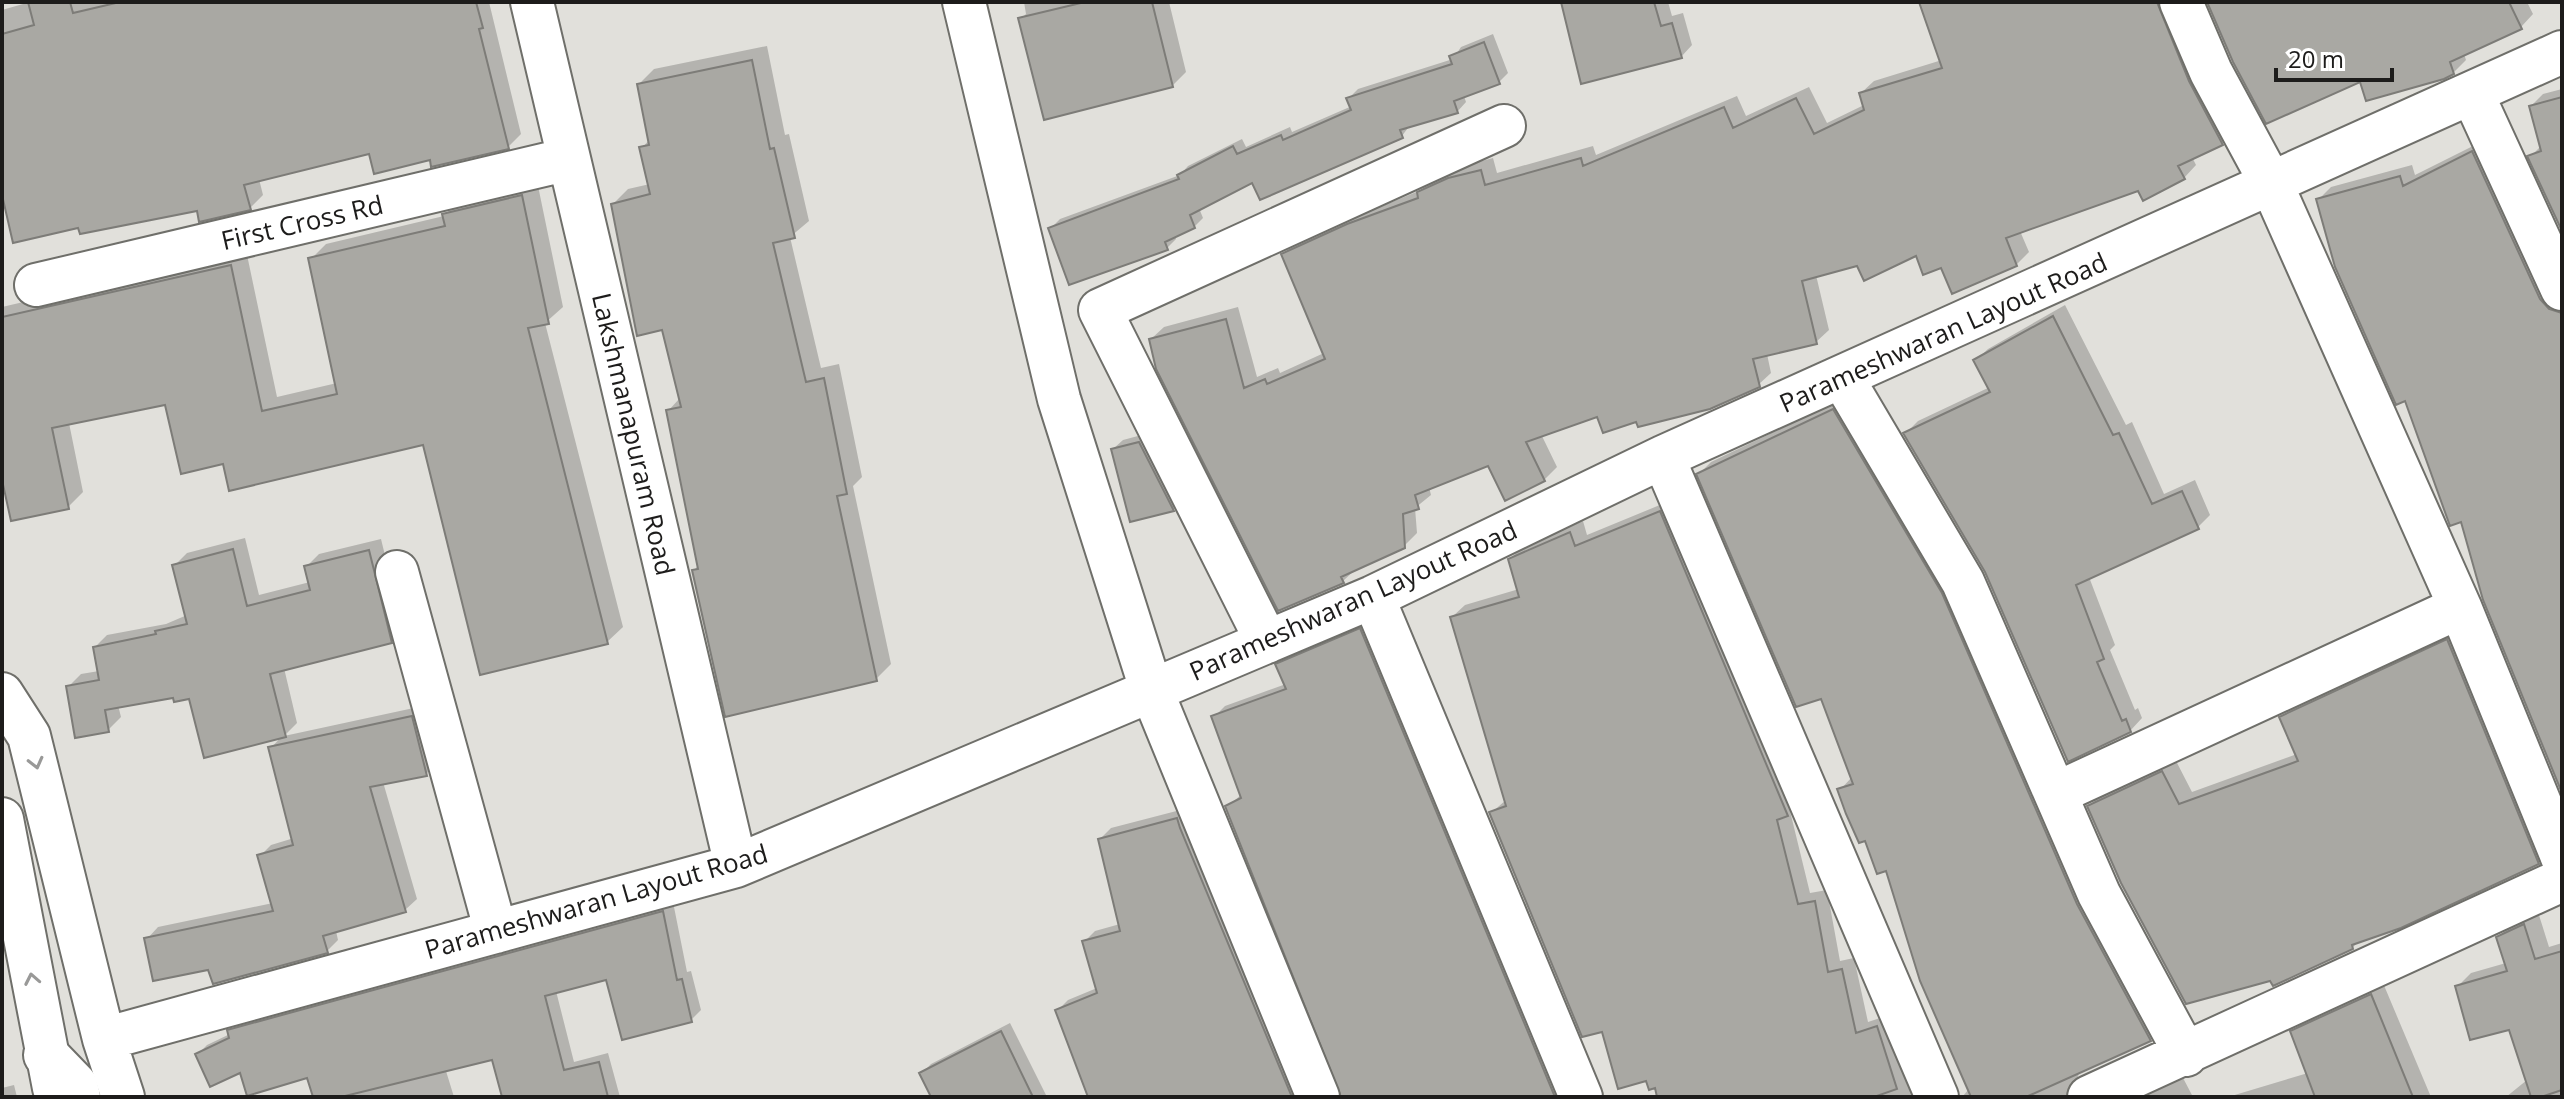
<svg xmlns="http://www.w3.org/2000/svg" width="2564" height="1099" font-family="'Open Sans',sans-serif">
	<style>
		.shadow { fill: #0003 }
		.building { fill: #a9a8a3; stroke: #7d7c78; stroke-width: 2 }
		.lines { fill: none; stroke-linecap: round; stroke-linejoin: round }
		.minor-casing { stroke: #6f6f6a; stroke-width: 46 }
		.major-casing { stroke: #6f6f6a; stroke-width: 48 }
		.minor { stroke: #fff; stroke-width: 42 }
		.major { stroke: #fff; stroke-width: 44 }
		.oneway { stroke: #999998 }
		.labels { text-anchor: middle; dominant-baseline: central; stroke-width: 6; stroke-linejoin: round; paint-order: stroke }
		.street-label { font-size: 26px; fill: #1d1c1b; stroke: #fff }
	</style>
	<rect width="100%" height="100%" fill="#e1e0db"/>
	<path class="shadow" d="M30,2H489L521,134L508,147L431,157L370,152L259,179L263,195L250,208L198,209L80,225L2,186V10Z
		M1024,2H1169L1186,72L1172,86L1021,19L1026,14Z
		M1562,2H1668L1672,16L1683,13L1692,45L1681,57Z
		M1921,2H2172L2234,130L2222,143L2192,157L2196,165L2184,178L2138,189L2020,231L2029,252L2016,265H1942L1917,253L1816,275L1829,330L1816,342L1767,354L1771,373L1758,385L1638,419L1598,415L1541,434L1557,467L1544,480L1489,463L1429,487L1431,495L1415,508L1417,533L1404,546L1356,569L1343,581L1151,339L1164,327L1238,307L1257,377L1278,368L1280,373L1324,353L1283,254L1296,242L1421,190L1432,180L1463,166L1493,158L1497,173L1593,146L1596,155L1737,96L1746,116L1809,87L1827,123L1864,105L1861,93L1874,81L1942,60Z
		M2209,2H2527L2533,14L2521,27L2464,54L2466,60L2453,73L2361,80Z
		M1493,34L1508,73L1499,82L1464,96L1466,102L1457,112L1410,125L1402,136L1253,180L1199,208L1203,218L1194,227L1175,235L1176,239L1167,248L1051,228L1060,219L1180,175L1188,166L1242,139L1246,147L1290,127L1292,132L1352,106L1349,98L1358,89L1453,59L1461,47Z
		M767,46L785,135L789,134L809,221L790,237L821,368L839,364L862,477L853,486L891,664L876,679L694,570L699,565L668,411L680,398L663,327L613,204L628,189L650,184L642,148L650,139L639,84L654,69Z
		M2562,89V227L2530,157L2542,145L2531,106L2543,94Z
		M2485,140L2562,298V788L2462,519L2319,199L2331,187L2412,165L2415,175Z
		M537,181L563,307L545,323L623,627L607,642L425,443L224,462L167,403L69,423L83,492L68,507L2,475V307L246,250L277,397L337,383L311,259L326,244L444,216L460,199Z
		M2065,305L2126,425L2132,422L2164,494L2195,480L2210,515L2198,527L2089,577L2115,645L2110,650L2135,710L2138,708L2142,718L2130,731L1987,571L1905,434L1918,421L1990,387L1975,361L1988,349Z
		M1845,398L1953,580L2163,1028L2150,1040L2079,1073L2077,1080L2081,1097H1962L1969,1089L1888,868L1840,790L1852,777L1822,697L1699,474L1711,462Z
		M1149,433L1183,500L1173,509L1132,520L1113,449L1123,440Z
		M1672,500L1799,802L1790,811L1810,893L1827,890L1840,961L1854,958L1868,1022L1889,1015L1915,1097H1727L1603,1029L1491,813L1506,800L1452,617L1465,605L1519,589L1510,559L1522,547L1583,521L1587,535Z
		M245,538L259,595L310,582L306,567L319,554L381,539L403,629L391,641L284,668L297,723L284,736L423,706L438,762L426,774L383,782L417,899L405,910L336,931L338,940L327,951L209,968L147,939L158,927L273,903L260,856L271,845L294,838L271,748L282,736L190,696L174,695L118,705L121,717L108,730L68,687L81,674L99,671L95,647L107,635L166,624L187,615L174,566L187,553Z
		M1371,619L1560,1097H1343L1227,807L1242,794L1214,717L1225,706L1286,684L1277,665L1288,654Z
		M2461,628L2551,849L2538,862L2360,940L2352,948L2089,806L2102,793L2175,759L2192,792L2297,754L2282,717L2295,704Z
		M1188,808L1308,1097H1090L1057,1011L1068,1000L1097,988L1084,942L1095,931L1120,924L1100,839L1111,828Z
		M673,902L687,972L691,971L701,1010L691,1020L608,977L556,991L574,1062L608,1053L620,1097H504L494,1058L446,1071L454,1097H315L308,1076L242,1071L197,1055L207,1045L230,1034L239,1021Z
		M2538,912L2549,947L2562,943V1097H2506L2527,1080L2511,1027L2457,987L2471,973L2506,963L2498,937L2512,924Z
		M2383,983L2431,1097H2228L2308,1073L2292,1032L2304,1020Z
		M1010,1023L1047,1097H933L921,1074L931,1064Z
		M2182,1076L2193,1097H2135Z
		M14,1085L17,1097H2V1088Z"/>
	<path class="building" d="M28,2H70L73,13L120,2H476L483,28L479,29L509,149L431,167L430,160L374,174L369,154L244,185L251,210L199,222L197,211L80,234L78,228L13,243L2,195V34L34,25Z
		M1085,2H1152L1173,87L1044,120L1018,18Z
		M1561,2H1654L1661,26L1672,23L1682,58L1581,84Z
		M1919,2H2157L2189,81L2223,145L2178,166L2185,179L2143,201L2138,191L2006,238L2017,266L1952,294L1941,268L1923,275L1916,256L1864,281L1857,266L1802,281L1817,344L1753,359L1760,387L1710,409L1638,427L1636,422L1603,433L1597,417L1526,442L1545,481L1505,501L1488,466L1415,495L1419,509L1403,514L1405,548L1341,577L1344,583L1278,611L1156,369L1149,339L1226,319L1244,388L1265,379L1267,384L1325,359L1281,254L1347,224L1418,198L1417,192L1448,178L1481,170L1485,185L1581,158L1583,166L1724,107L1733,128L1796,98L1814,134L1864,110L1859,93L1942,68Z
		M2207,2H2509L2522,29L2450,62L2454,74L2444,79L2366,101L2360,82L2266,124L2233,62Z
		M1484,42L1500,84L1454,101L1458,113L1400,130L1403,138L1260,200L1252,183L1190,215L1195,228L1165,242L1168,250L1069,285L1048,228L1179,179L1177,175L1233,146L1237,154L1281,135L1283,140L1351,110L1346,98L1452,64L1449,56Z
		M752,60L770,149L774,148L795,238L773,243L806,382L824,378L847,494L837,496L877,681L725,717L692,570L698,569L666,410L681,407L662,330L637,336L611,204L650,194L639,147L649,145L637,84Z
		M2562,97V231L2527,156L2541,151L2529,106Z
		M2472,151L2540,299L2549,309L2562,313V793L2483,600L2461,522L2450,526L2405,401L2396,405L2335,267L2316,199L2400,176L2403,186Z
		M522,195L549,324L528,328L608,644L480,675L423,445L229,491L223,464L181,474L165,405L52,428L69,509L11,521L2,480V317L231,265L262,411L337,394L308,258L445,226L442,214Z
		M2053,316L2113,435L2119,433L2152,504L2182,491L2199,529L2076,585L2104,659L2097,662L2122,721L2126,719L2131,732L2068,762L1985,572L1903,433L1990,392L1973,360Z
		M1833,409L1942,593L2077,904L2151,1041L2026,1097H1971L1920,981L1886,871L1877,874L1865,841L1859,843L1846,814L1837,789L1853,784L1821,699L1796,707L1696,474Z
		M1139,442L1174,511L1130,522L1111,449Z
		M1660,511L1788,816L1777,820L1798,904L1815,901L1828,972L1842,969L1856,1033L1877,1026L1897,1089L1874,1097H1657L1655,1088L1649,1090L1646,1081L1618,1089L1602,1032L1582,1037L1489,812L1506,806L1450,617L1519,597L1508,559L1570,532L1575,546Z
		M233,549L247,606L310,590L304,566L369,550L392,643L270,674L286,737L204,758L189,699L174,702L173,698L105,710L109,732L75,738L66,686L99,680L93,647L156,634L155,631L187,624L172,565Z
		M1360,628L1555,1097H1341L1225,806L1241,798L1211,716L1286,689L1275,664Z
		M2447,639L2539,864L2401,928L2352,945L2353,949L2273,986L2270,981L2186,1004L2121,883L2087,806L2162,771L2179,804L2298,761L2279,717Z
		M412,716L427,776L370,787L406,912L323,936L328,953L213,984L208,970L153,981L144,938L273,911L257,855L293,845L268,747Z
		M1177,818L1180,828L1292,1097H1088L1055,1010L1097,993L1082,941L1120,931L1098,839Z
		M663,911L677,980L682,979L692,1022L622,1040L606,980L545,996L564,1070L599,1062L608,1097H502L492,1060L341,1097H313L307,1078L247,1096L240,1073L210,1087L195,1054L229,1038L227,1030Z
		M2524,924L2535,959L2562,951V1090L2541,1097H2531L2509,1030L2470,1040L2455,986L2507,971L2496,937Z
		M2371,994L2413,1097H2315L2290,1031Z
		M1001,1031L1033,1097H931L919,1073Z"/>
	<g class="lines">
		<g class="minor-casing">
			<path id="minor" d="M532,2L736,866
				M964,2L1059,399L1151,689L1318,1097
				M2181,2L2211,72L2272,185L2460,607L2562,857
				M2472,93L2562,289
				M36,285L569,159
				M1843,379L1963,582L2099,894L2186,1055
				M1663,457L1937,1097
				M397,572L496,932
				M1373,597L1581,1097
				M1267,642L1100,310L1504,126
				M2,694L29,736L104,1039L123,1097
				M2057,793L2460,607
				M2,819L54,1088
				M104,1039L736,866L1373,597L1663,457L2562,52
				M2089,1097L2562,880"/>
		</g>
		<g class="major-casing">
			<path id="major" d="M46,1055L75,1085L78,1097"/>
		</g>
		<use href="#minor" class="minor"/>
		<use href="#major" class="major"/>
	</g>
	<defs><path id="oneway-chevron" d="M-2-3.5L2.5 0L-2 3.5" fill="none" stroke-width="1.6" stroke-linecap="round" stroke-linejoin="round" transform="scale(2)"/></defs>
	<g class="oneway">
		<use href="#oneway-chevron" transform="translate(36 763) rotate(76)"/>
		<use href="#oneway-chevron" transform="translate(32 979) rotate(-101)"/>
	</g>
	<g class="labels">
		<g class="street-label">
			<text transform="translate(302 222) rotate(-13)">First Cross Rd</text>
			<text transform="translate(1943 332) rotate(-24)">Parameshwaran Layout Road</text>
			<text transform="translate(634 434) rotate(77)">Lakshmanapuram Road</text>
			<text transform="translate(1353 600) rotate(-24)">Parameshwaran Layout Road</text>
			<text transform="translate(596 901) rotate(-16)">Parameshwaran Layout Road</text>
		</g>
	</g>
	<rect width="2564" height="1099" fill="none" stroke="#1d1c1b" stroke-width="8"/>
	<path d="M2276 68v12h116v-12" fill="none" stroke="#1d1c1b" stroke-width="4"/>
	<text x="2288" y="68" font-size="24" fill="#1d1c1b" stroke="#ffffff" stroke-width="6" paint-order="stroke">20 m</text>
</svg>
